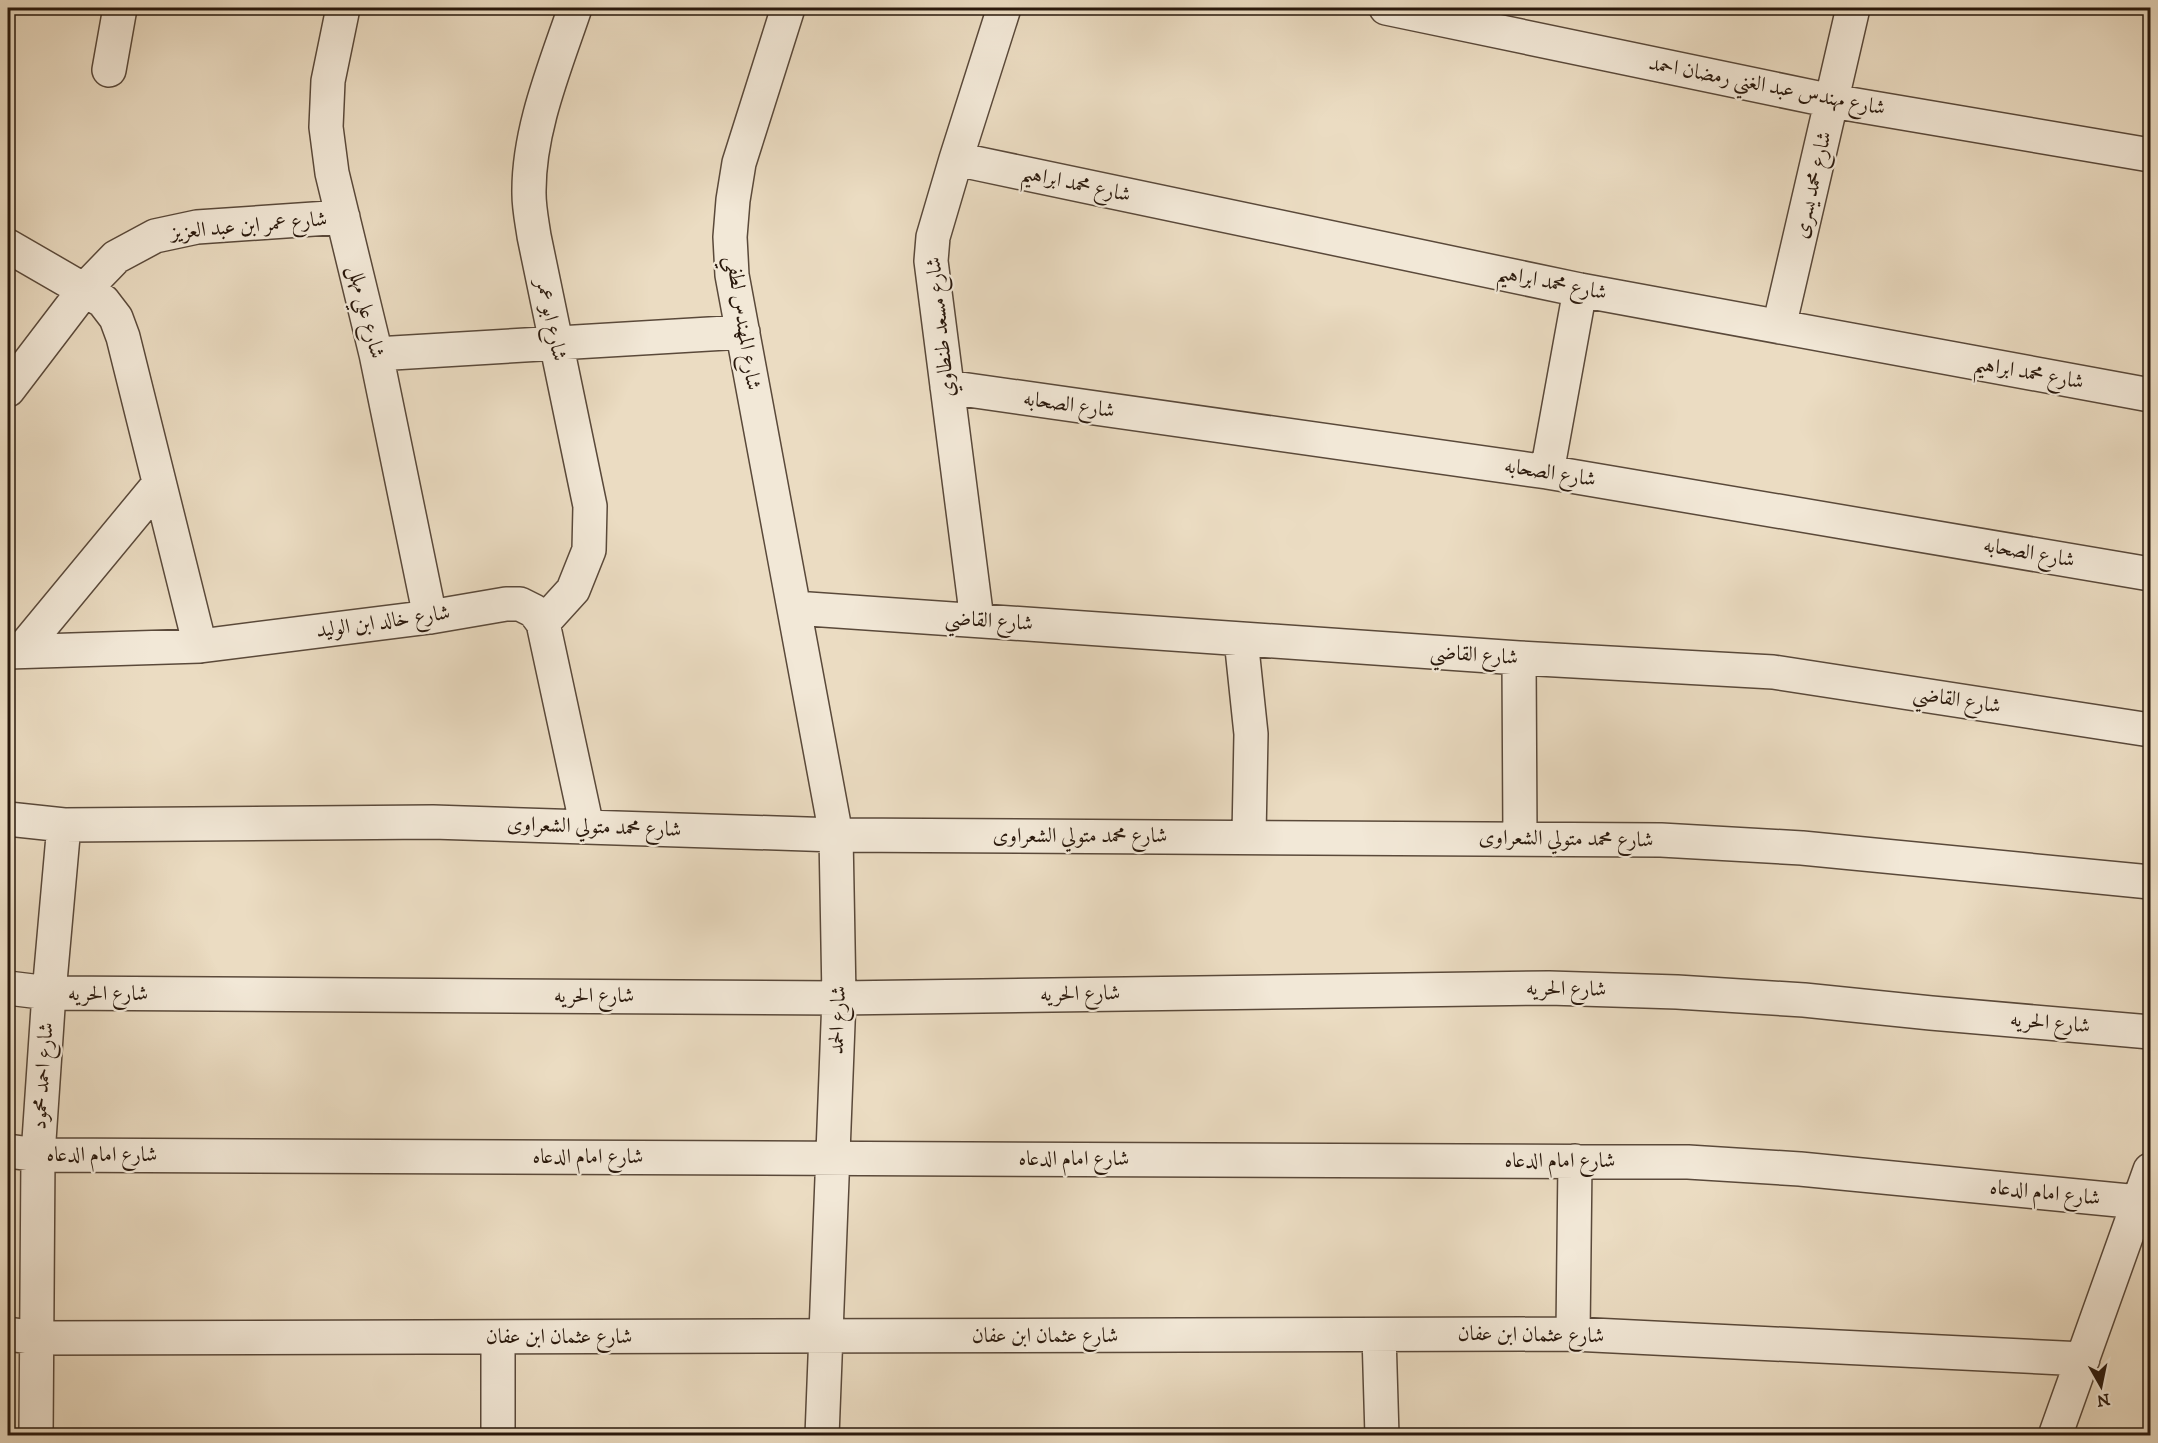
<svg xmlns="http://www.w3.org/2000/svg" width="2158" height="1443" font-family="'IM FELL DW Pica',Amiri,serif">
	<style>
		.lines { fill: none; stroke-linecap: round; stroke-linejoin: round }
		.minor-casing { stroke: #5a493a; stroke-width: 36 }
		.minor { stroke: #f2e8d7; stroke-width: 33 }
		.labels { text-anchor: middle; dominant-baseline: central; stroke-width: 4.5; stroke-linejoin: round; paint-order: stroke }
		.street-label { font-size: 21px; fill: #29180c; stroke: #f2e8d7 }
	</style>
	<rect width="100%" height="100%" fill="#ebdcc2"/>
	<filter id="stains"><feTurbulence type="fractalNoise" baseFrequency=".00333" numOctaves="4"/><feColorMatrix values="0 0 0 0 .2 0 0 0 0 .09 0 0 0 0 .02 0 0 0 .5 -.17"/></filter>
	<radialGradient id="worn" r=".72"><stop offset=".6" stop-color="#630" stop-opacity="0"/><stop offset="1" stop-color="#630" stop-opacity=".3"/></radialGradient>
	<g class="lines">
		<g class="minor-casing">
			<path id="minor" d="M343,8L328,81L326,127L332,173L376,354L430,617
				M788,8L739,163L733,200L730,237L732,275L836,835L839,998L822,1436
				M1386,8L1832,101L2150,155
				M109,70L120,8
				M956,159L1580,290L2150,395
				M8,246L103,301L116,318L123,337L200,646
				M1779,327L1853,8
				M376,354L743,332
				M947,387L1547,472L2150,574
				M8,390L85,289L116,257L155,236L197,227L343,217
				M1547,472L1580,290
				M794,608L1519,658L1773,672L2150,730
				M977,620L931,261L933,237L956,159L1004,8
				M543,623L573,590L589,550L590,506L534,236C532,222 529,208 529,194C528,131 555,67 575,8
				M1241,639L1251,734L1249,836
				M21,651L159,484
				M8,652L200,646L430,617L506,604H520L534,611L543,623L587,827
				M1519,658L1520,838
				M8,819L64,825L433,822L836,835L1661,840L1802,848L2150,882
				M8,988L49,993L839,998L1549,988L1677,992L1804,1000L1931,1013L2150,1032
				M8,1151L38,1155L1688,1162L1800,1169L2139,1202
				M8,1334L36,1338L1573,1334L2083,1359
				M1573,1334L1575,1161
				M1379,1335L1382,1436
				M498,1337V1436
				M36,1436L38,1155L49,993L64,825
				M2055,1436L2150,1170"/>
		</g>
		<use href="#minor" class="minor"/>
	</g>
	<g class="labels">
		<g class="street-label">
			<text transform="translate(1767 86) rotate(11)">شارع مهندس عبد الغني رمضان احمد</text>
			<text transform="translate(1076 184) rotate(12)">شارع محمد ابراهيم</text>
			<text transform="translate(1813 185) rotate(-77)">شارع محمد يسرى</text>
			<text transform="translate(249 226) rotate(-5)">شارع عمر ابن عبد العزيز</text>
			<text transform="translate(1552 283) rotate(11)">شارع محمد ابراهيم</text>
			<text transform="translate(366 312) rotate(76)">شارع علي مهلل</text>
			<text transform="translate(551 320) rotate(78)">شارع ابو عمر</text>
			<text transform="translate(743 323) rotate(81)">شارع المهندس لطفي</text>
			<text transform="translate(941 327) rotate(-96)">شارع مسعد طنطاوي</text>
			<text transform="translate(2029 373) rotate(10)">شارع محمد ابراهيم</text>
			<text transform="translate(1069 405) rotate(8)">شارع الصحابه</text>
			<text transform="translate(1550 473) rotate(9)">شارع الصحابه</text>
			<text transform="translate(2029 553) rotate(10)">شارع الصحابه</text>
			<text transform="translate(989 621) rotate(4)">شارع القاضي</text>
			<text transform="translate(383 622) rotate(-8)">شارع خالد ابن الوليد</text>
			<text transform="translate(1474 655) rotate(4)">شارع القاضي</text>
			<text transform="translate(1957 700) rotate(9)">شارع القاضي</text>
			<text transform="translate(594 827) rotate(2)">شارع محمد متولي الشعراوى</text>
			<text x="1080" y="836">شارع محمد متولي الشعراوى</text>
			<text transform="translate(1566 839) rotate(1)">شارع محمد متولي الشعراوى</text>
			<text transform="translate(1566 989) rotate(1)">شارع الحريه</text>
			<text x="108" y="994">شارع الحريه</text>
			<text transform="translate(1080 994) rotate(-1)">شارع الحريه</text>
			<text x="594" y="996">شارع الحريه</text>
			<text transform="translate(838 1020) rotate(-88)">شارع الحمد</text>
			<text transform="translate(2050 1023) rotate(5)">شارع الحريه</text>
			<text transform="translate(43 1076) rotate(-86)">شارع احمد محمود</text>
			<text x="102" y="1155">شارع امام الدعاه</text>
			<text x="588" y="1157">شارع امام الدعاه</text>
			<text x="1074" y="1159">شارع امام الدعاه</text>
			<text x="1560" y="1161">شارع امام الدعاه</text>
			<text transform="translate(2045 1193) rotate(6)">شارع امام الدعاه</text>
			<text transform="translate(1531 1335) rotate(1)">شارع عثمان ابن عفان</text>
			<text x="1045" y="1336">شارع عثمان ابن عفان</text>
			<text x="559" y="1337">شارع عثمان ابن عفان</text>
		</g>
	</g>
	<rect width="2158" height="1443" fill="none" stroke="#ebdcc2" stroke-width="30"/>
	<rect x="9" y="9" width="2140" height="1425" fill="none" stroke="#29180c" stroke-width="3"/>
	<rect x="15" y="15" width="2128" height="1413" fill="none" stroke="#29180c" stroke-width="1.5"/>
	<g transform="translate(2101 1386) rotate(171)" stroke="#f2e8d7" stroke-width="4.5" paint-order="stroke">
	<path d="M0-4.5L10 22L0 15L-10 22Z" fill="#29180c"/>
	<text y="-9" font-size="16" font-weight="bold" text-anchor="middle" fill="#29180c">N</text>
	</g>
	<rect width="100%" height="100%" filter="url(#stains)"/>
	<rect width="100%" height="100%" fill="url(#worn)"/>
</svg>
